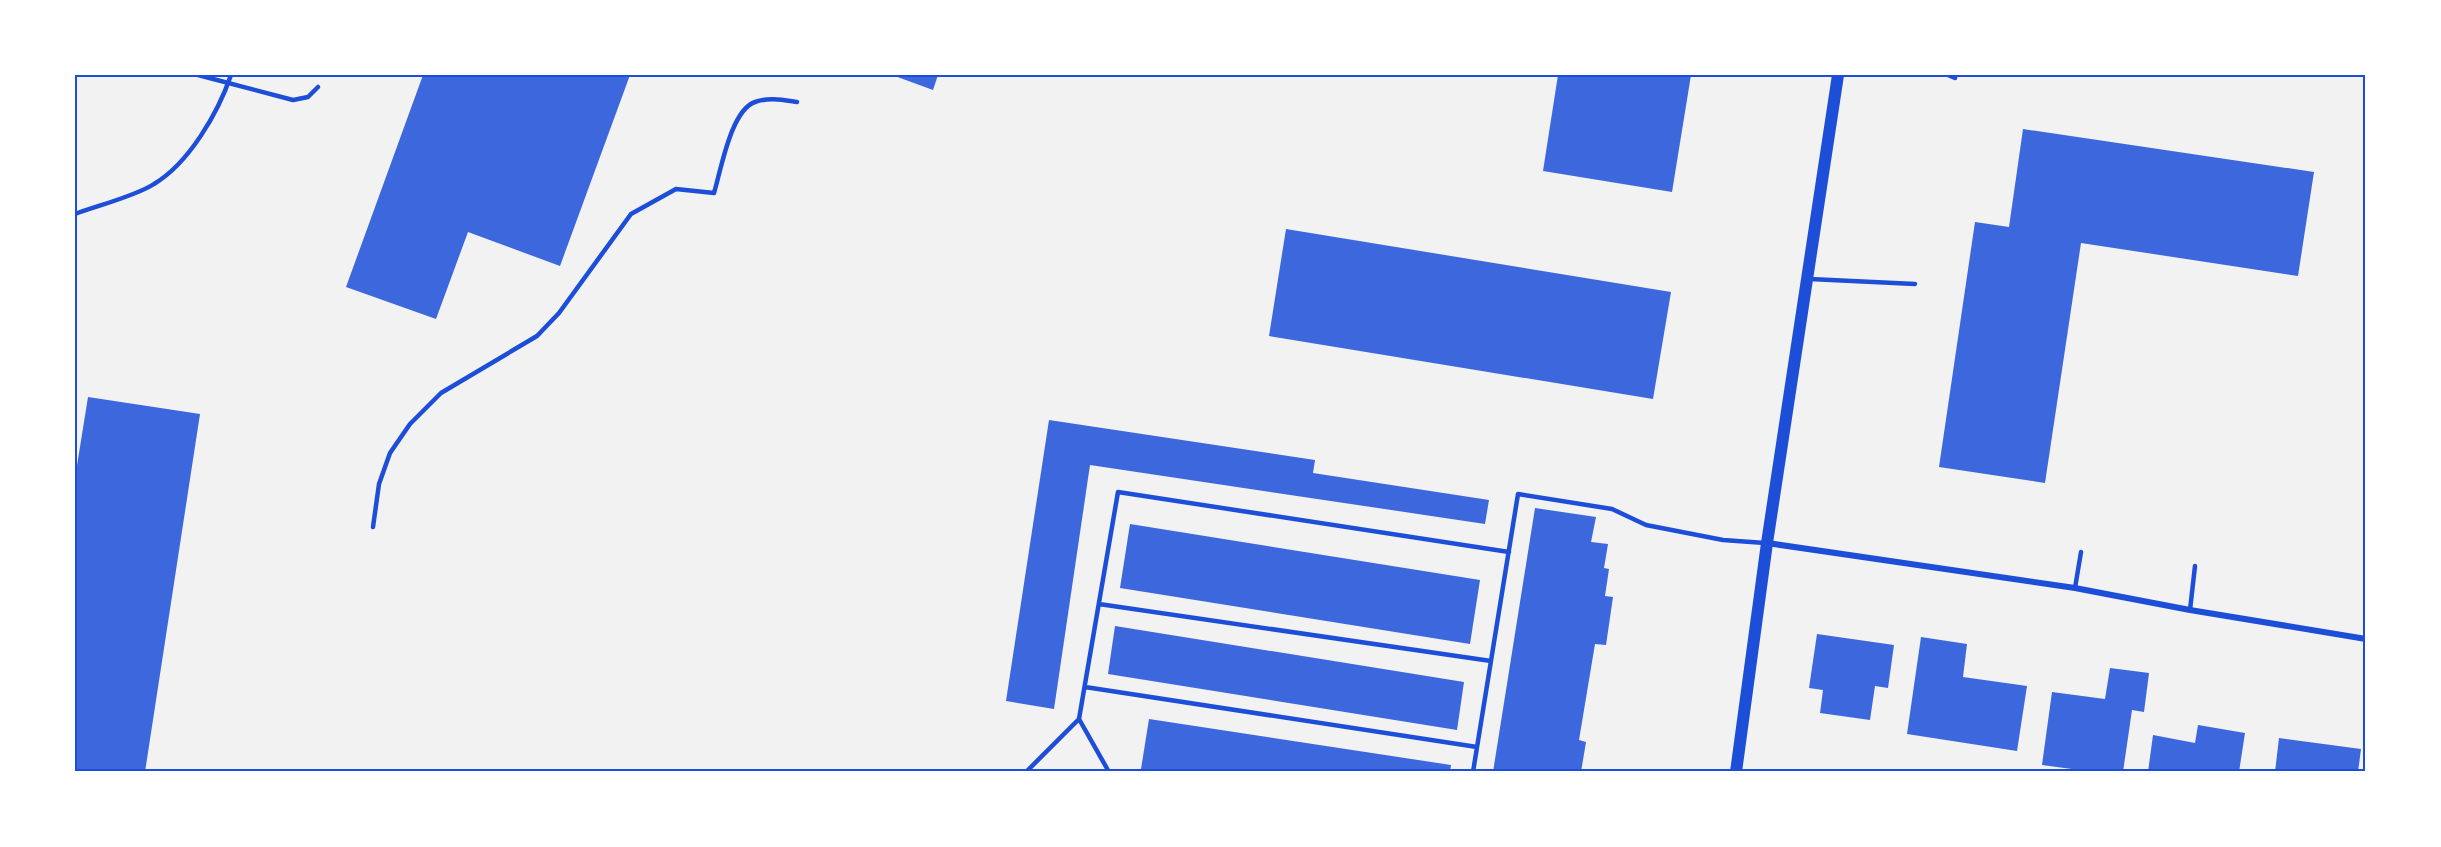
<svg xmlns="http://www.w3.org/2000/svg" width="2441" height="847" font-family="Manrope,sans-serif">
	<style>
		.building { fill: #3d67dc }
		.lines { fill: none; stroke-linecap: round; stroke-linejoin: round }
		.service { stroke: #1d4ed8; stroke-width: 4.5 }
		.minor { stroke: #1d4ed8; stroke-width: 6 }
		.secondary { stroke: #1d4ed8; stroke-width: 12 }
		.neatline { fill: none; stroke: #1d4ed8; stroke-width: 2 }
	</style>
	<rect width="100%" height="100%" fill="#f2f2f2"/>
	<path class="building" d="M423,75H630L560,266L468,232L436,319L346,287Z
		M892,75H938L933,90Z
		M1558,75H1691L1672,192L1543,171Z
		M2023,129L2314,172L2298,276L2081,243L2045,483L1939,467L1975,222L2009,227Z
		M1286,229L1671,292L1653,399L1269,336Z
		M88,397L200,414L145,772H75V478Z
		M1049,420L1315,460L1313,473L1489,500L1485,524L1090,465L1054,709L1006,701Z
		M1535,508L1596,517L1591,542L1608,544L1604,568L1609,569L1605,596L1613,597L1606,645L1595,644L1579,740L1586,742L1581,772H1493Z
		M1130,524L1480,580L1470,644L1120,588Z
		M1115,626L1464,682L1457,730L1108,674Z
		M1817,634L1894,645L1888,688L1875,686L1870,720L1820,713L1823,690L1809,688Z
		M1921,637L1967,644L1963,677L2027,686L2017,751L1907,734Z
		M2110,668L2149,673L2144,712L2132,710L2123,772H2094L2042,765L2052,692L2105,699Z
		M1149,719L1451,765L1450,772H1161L1141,769Z
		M2198,725L2245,733L2239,772H2148L2153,735L2195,743Z
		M2279,738L2361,749L2358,772H2275Z"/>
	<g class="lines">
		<path class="service" d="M198,75L293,100L308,97L318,87
			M1948,75L1955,78
			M75,214C96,206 136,196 154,184C189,163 218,113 231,75
			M1810,279L1915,284
			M373,527L379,484L390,453L410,424L441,393L537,336L559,313L631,214L676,189L714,193C721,170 731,110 755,102C769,97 783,100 797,102
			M2075,588L2081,552
			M1099,604L1491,661
			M2190,610L2195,566
			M1085,687L1477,747
			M1079,719L1118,492L1509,552
			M1026,772L1079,719L1109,772
			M1473,772L1518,494L1612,509L1646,525L1723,540L1765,543"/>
		<path class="minor" d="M1767,543L2075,588L2190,610L2366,639"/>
		<path class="secondary" d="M1736,772L1767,543L1838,75"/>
	</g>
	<rect width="2441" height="847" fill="none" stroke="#ffffff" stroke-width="153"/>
	<rect x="76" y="76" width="2288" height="694" class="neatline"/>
</svg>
